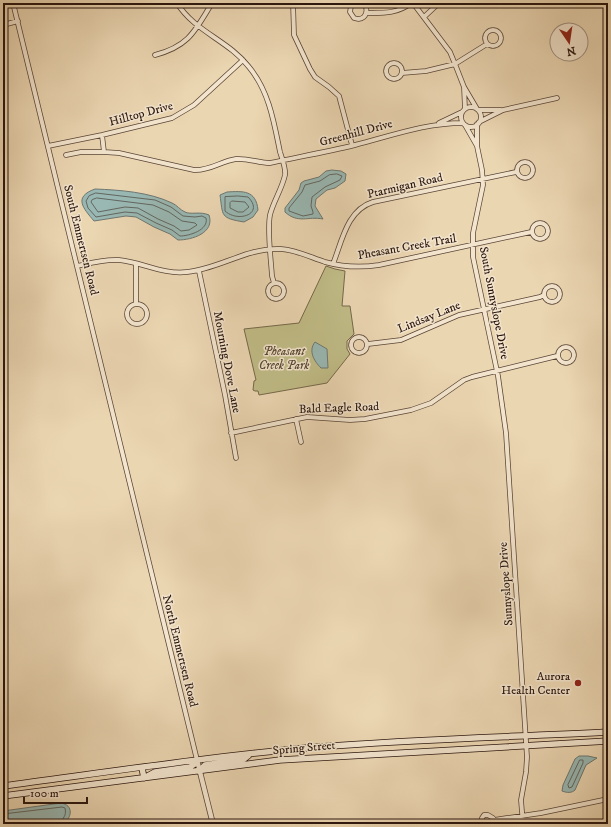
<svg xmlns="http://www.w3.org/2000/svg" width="611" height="827" font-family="'IM FELL DW Pica',serif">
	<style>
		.green { fill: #c0bc87; stroke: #75684a }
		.water { fill: #99b8b3; stroke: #6d7771 }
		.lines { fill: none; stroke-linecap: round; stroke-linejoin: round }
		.shore { stroke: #626660; stroke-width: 1 }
		.minor-casing { stroke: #5a4537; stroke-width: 5.5 }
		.tertiary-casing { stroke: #5a4537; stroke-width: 6 }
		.secondary-casing { stroke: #2a150e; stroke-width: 7 }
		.minor { stroke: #f2e4cd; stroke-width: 4 }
		.tertiary { stroke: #f2e4cd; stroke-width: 4.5 }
		.secondary { stroke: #f2e4cd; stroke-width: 5.5 }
		.poi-dot { fill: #8f2418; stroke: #f2e4cd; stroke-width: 1.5 }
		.labels { text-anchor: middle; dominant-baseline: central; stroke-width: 3; stroke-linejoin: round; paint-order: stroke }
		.street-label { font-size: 12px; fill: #2a150e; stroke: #f2e4cd }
		.park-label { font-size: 12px; font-style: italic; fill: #574732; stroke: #f2e4cd }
		.poi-label { font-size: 12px; fill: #2a150e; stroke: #f2e4cd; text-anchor: end }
	</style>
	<rect width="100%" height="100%" fill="#ebd6b2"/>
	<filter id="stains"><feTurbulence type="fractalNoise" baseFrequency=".005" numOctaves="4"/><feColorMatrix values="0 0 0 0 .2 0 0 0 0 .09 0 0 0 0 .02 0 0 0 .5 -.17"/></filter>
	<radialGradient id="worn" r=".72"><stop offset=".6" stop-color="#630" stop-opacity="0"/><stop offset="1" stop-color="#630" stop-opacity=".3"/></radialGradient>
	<path class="green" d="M326,266L335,269L345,271L342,306H350L354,334L347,341V349L350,354L327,383L259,395L258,391H255L253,390L254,381L256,380L244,329L299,323Z"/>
	<path class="water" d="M332,170L341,171L346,174L345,181L335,188L327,190L316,199L315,206L323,219C308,216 298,224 285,212V208L299,190L301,183L304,181L319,177L326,171Z
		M95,189C120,190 149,192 172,203C177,205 180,210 185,212C191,215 200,211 209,215C215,233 192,240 178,240L170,234L154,227L136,217L126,216L94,221C83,208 73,197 95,189Z
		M227,192C243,191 256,190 258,210L253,217L244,222C220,218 223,216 220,195Z
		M315,342L327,349L328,368H321C314,361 308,351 315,342Z
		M579,756H588L597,758L586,765L575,790C572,793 567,793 562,791L563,785L575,759Z
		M61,803C74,805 72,818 63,824H54L46,821L39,822L34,824H3V811Z"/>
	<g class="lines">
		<path class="shore" d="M337,174L342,176L340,180L325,187L312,197L311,206L313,212V214L303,216L289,211V208L302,192L305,185L320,181L329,175Z
			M96,193L155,200L171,207L183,216L195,217L202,216L206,218C209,230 189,236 180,236L172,230L156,223L137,213L125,212L96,217L88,208L86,201L89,196Z
			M238,196L248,197C265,214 238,223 225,211V197Z
			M97,198L153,205L169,212L182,221L195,223L197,225L189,230L181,231L174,226L158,219L138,208L125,207L98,212L91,202L92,200Z
			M232,201L245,202L249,207L243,212H238L230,208V203Z
			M580,760H583V763L572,787L569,788L568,785Z
			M3,814L62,807L65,808C67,817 62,817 61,824"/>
		<g class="minor-casing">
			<path id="minor" d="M13,3L197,760
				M177,3C195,32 228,40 249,67C269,91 274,122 280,152C282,158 286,169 285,175C282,189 273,202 270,215C267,230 271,260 272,276L274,283
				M293,3L294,35L310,69L315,77L329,87L339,96L352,145
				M355,3L351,6L350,12L354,18C362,21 368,16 366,7L361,3
				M413,3L450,52L455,64L464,87L477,109
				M367,13C383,13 397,14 411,3
				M424,17L439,3
				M3,25L18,21
				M485 38a8 8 0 1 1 16 0a8 8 0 1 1-16 0Z
				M155,55C189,46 195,31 212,3
				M386 71a8 8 0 1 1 16 0a8 8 0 1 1-16 0Z
				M402,73L426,71L455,64L487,44
				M464,87L465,109
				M461 117a10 10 0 1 1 20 0a10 10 0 1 1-20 0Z
				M478,110H501
				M479,122L503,110L557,98
				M439,123L462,112
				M477,124V146L482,170L483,185L473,233V257L498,376L506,433L527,757L526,772L521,800L523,824
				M465,125L477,146
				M102,135L104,152L119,153L194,170C210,171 221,161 236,159C248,158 259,163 270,163C298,157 327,152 355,145C391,136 425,123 463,123
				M48,146L102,135L172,118L194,105L243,60
				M66,155L81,152H104
				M517 170a8 8 0 1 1 16 0a8 8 0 1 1-16 0Z
				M532 231a8 8 0 1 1 16 0a8 8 0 1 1-16 0Z
				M136,264V304
				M333,264C342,241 347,210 373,202L516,172
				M77,266C90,263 104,259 119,260C142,262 163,275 187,272C219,269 248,247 281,249C296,250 310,257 325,262C343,267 360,268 379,265L531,232
				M199,271L225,395L236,458
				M268 291a8 8 0 1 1 16 0a8 8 0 1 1-16 0Z
				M544 294a8 8 0 1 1 16 0a8 8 0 1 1-16 0Z
				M127 314a10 10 0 1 1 20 0a10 10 0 1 1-20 0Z
				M351 345a8 8 0 1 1 16 0a8 8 0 1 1-16 0Z
				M368,344L401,340L459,315L540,297L544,295
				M558 355a8 8 0 1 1 16 0a8 8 0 1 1-16 0Z
				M296,419L301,442
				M231,433L307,417L350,420L365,419L411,410L431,403L464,380L472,377L557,356
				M494,820L541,813L608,799
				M482,824V818L484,815H488L493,818V824"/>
		</g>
		<g class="tertiary-casing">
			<path id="tertiary" d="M197,760L213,824"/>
		</g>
		<g class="secondary-casing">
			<path id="secondary" d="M142,768L144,778L155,772L190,767L195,764L197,760
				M199,771L205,765L244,759L249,755
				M3,786C108,772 213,756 318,747C415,739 512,737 608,732
				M3,796L280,760L608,741"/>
		</g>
		<use href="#minor" class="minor"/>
		<use href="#tertiary" class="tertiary"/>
		<use href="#secondary" class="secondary"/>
	</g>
	<circle class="poi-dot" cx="578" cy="683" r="4"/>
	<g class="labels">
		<g class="street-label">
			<text transform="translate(141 114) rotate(-15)">Hilltop Drive</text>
			<text transform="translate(356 133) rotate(-15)">Greenhill Drive</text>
			<text transform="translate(405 186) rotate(-13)">Ptarmigan Road</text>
			<text transform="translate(81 240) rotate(76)">South Emmertsen Road</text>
			<text transform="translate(407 247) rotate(-10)">Pheasant Creek Trail</text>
			<text transform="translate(494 303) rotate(79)">South Sunnyslope Drive</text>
			<text transform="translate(429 317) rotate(-22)">Lindsay Lane</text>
			<text transform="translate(227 362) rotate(79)">Mourning Dove Lane</text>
			<text transform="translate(339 408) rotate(-2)">Bald Eagle Road</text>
			<text transform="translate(506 584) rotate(-94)">Sunnyslope Drive</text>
			<text transform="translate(180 651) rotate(76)">North Emmertsen Road</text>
			<text transform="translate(304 748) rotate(-5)">Spring Street</text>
		</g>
		<g class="park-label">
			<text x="284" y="351">Pheasant<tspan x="284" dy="14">Creek Park</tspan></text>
		</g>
		<g class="poi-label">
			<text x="570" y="676">Aurora<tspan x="570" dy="14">Health Center</tspan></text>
		</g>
	</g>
	<rect width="611" height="827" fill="none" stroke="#ebd6b2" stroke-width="16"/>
	<rect x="4" y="4" width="603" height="819" fill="none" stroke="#2a150e" stroke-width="2"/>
	<rect x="8" y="8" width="595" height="811" fill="none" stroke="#2a150e"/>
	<g transform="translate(569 42) rotate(167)"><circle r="19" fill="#f2e4cd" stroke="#a29181"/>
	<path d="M0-3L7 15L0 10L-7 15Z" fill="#8f2418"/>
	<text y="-6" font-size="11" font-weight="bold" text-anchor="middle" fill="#2a150e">N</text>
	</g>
	<path d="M24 797v6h63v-6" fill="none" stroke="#2a150e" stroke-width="2"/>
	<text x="30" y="797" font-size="12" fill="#2a150e" stroke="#f2e4cd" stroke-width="3" paint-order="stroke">100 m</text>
	<rect width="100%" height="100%" filter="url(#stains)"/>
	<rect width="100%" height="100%" fill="url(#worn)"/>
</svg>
